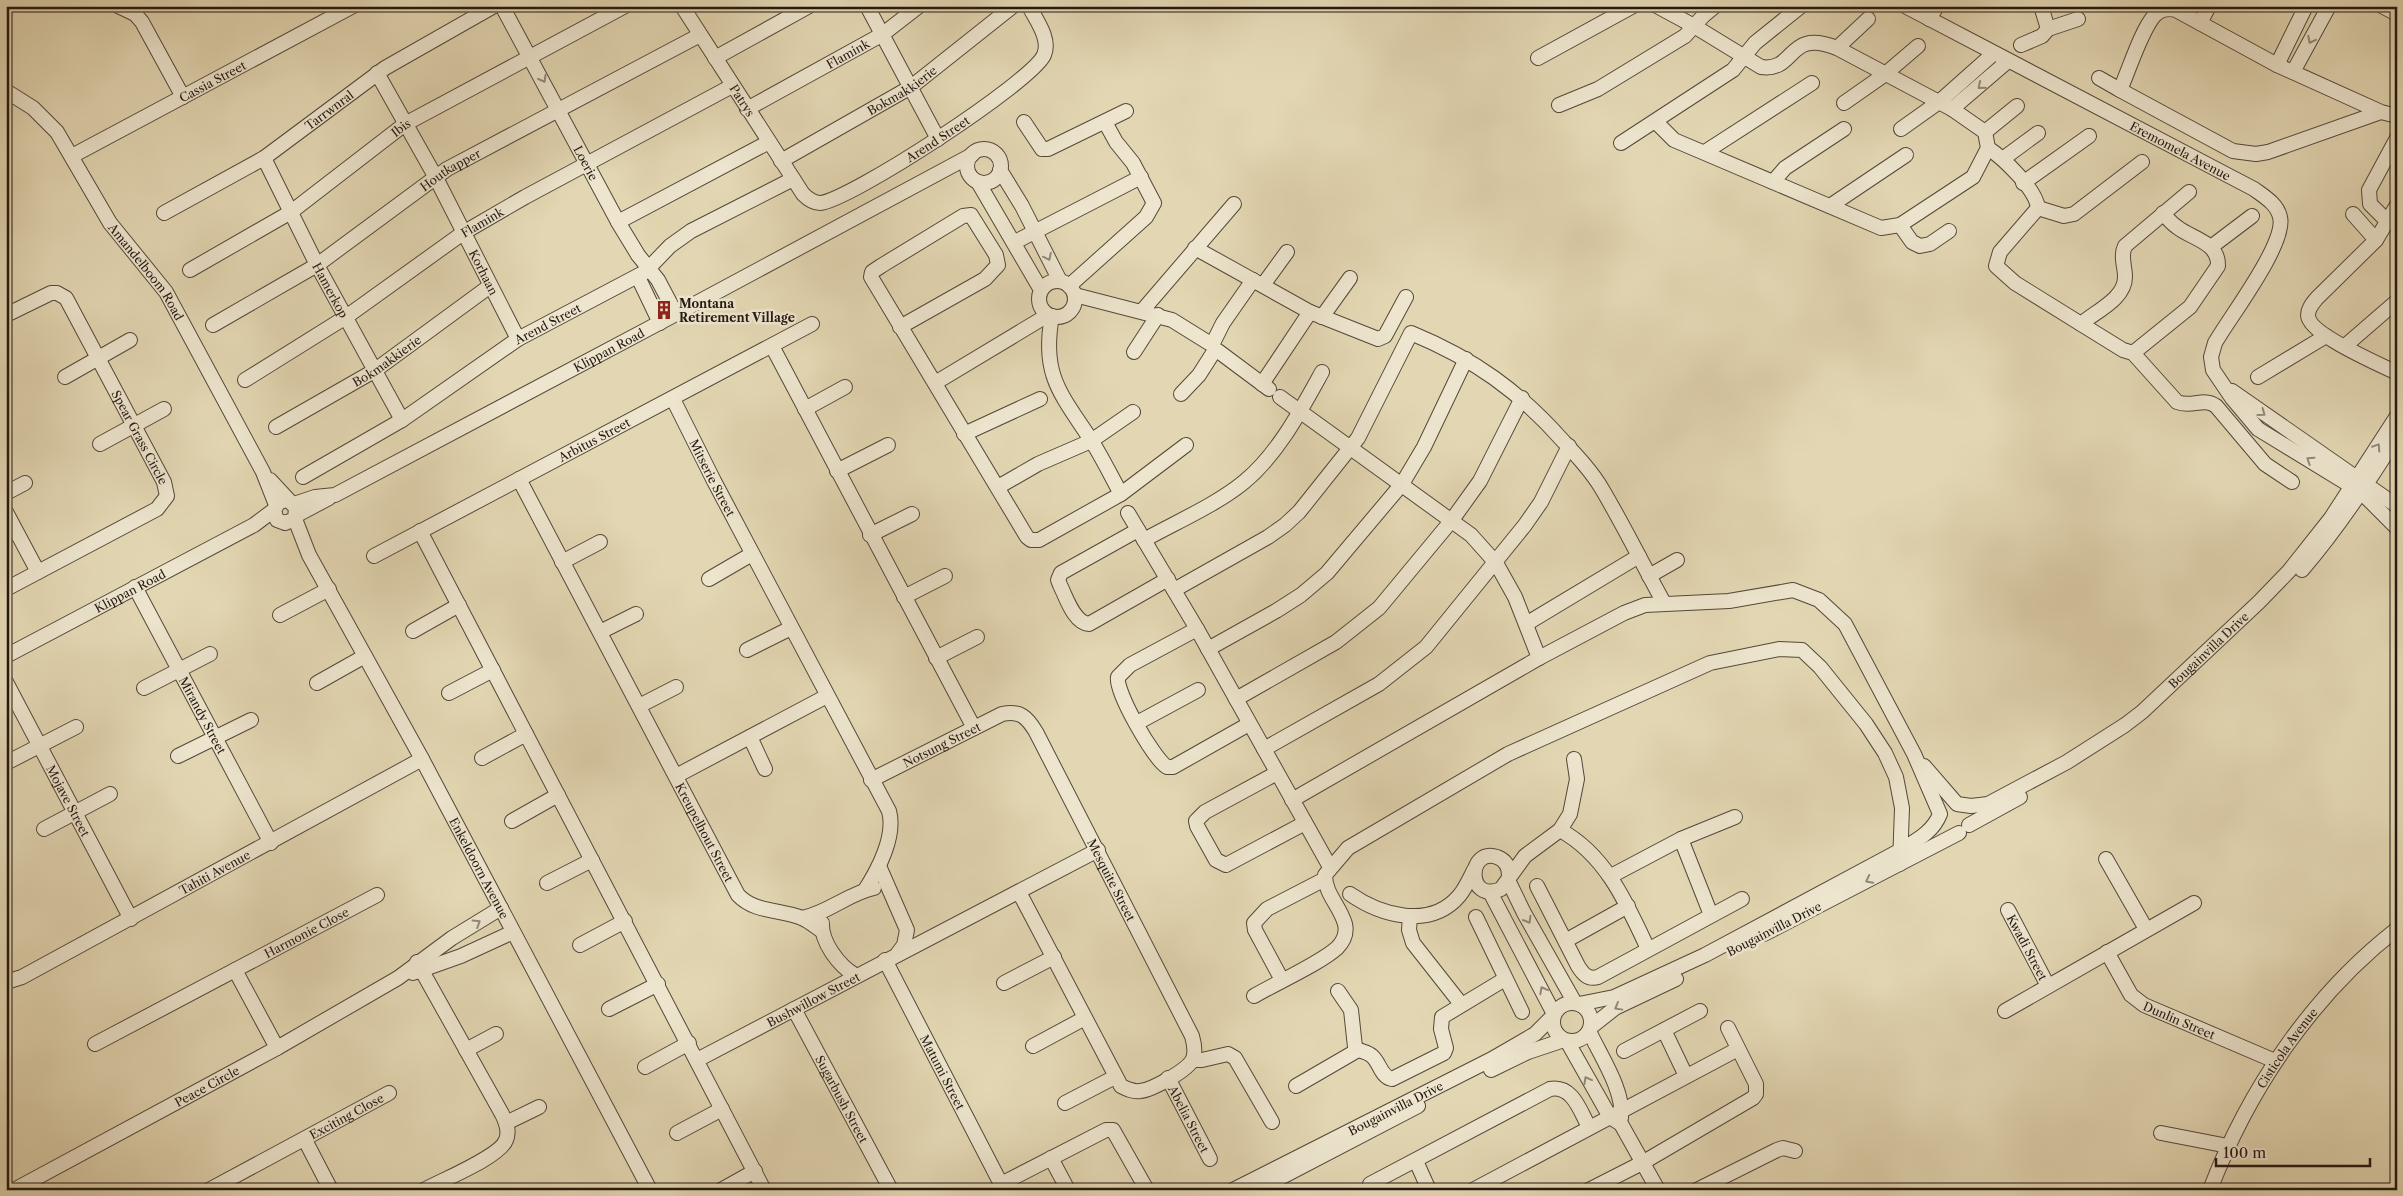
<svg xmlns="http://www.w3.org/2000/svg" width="2403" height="1196" font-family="'Libre Caslon Text',serif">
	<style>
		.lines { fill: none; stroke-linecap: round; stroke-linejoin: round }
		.minor-casing { stroke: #53483a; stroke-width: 16 }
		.minor { stroke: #ede5ce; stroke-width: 14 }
		.oneway { stroke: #928979 }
		.labels { text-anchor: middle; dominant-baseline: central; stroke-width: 5; stroke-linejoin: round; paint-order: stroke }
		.street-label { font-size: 12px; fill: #231812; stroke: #ede5ce }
		.poi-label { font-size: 12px; font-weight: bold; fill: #231812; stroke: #ede5ce; text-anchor: start }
	</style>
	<rect width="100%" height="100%" fill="#e3d7b3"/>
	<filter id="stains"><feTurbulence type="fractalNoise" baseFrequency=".004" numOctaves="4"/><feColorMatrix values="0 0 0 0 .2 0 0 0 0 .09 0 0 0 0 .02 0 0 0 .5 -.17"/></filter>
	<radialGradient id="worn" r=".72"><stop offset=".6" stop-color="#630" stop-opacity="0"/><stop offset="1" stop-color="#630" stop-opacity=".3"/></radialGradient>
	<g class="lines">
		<g class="minor-casing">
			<g id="minor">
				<path d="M118,6L135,14L142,22L183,97"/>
				<path id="s1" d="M502,6L618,222L638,255L658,280L676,314"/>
				<path id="s2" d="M682,6L803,194C808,199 813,203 820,203C849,201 1032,82 1044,55C1051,39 1036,20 1029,6"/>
				<path d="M867,6L938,139"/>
				<path id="s3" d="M1905,6L2254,189C2265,197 2277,204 2280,217C2287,243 2229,318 2215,343L2211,357L2213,370L2232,398L2258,429L2361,492L2397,528"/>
				<path d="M2041,6L2048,29"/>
				<path d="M2382,6L2397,14"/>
				<path d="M1929,19L1937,6"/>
				<path d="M2200,23L2209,6"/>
				<path d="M2021,45L2042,36L2048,29L2078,19"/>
				<path d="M1837,48L1868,19"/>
				<path d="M715,58L809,6"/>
				<path d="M1538,58L1633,6"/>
				<path d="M2277,65L2306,6"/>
				<path d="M2293,72L2329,6"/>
				<path id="s4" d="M377,73L435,176L518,339"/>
				<path d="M2099,78L2120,90"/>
				<path id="s5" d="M6,91L33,108L57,132L110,223L166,292L263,472L276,505"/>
				<path d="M1844,103L1884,75L1918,46"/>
				<path d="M1559,105L1598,89L1685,36L1704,15L1715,6"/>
				<path id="s6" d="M747,109L883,34L919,6"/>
				<path d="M1952,109L2008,61"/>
				<path d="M2381,112L2277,65L2176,10C2167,8 2160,9 2154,16C2141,31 2129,70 2120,90L2233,151L2256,154L2268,152L2381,112L2397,116"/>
				<path d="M1024,122L1042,149H1048L1126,111"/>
				<path d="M1656,122L1674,140L1881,228L1900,225L1973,177L1988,148L1985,132L1952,109L1837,48C1786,28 1797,72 1761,67L1694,26L1657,6"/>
				<path d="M1901,129L1939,102L1993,54"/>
				<path d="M1985,132L2017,106"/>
				<path d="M1621,143L1733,70L1755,43L1801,6"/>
				<path d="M1988,148C2003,158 2036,189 2038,208L2000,252L1996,266L2015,283L2081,324C2096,311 2125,299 2125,277C2125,266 2120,256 2125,246L2189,192"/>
				<circle cx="984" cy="166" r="17"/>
				<path d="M1705,152L1812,83"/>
				<path id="s7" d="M72,156L353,6"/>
				<path id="s8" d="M264,158L317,265L402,420"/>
				<path d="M2004,158L2038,133"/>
				<path id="s9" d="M781,161L911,87L1013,6"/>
				<path d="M1000,170L1022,206L1060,281"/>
				<path d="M978,182L1041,290"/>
				<path d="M1773,182L1785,168L1844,129"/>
				<path d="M2023,183L2089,136"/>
				<path d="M2397,205L2376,240L2317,298C2313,303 2308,308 2308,315C2308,334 2379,364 2397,373"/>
				<path d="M1830,206L1906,155"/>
				<path d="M2038,208L2064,216L2074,214L2142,162"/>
				<path id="s10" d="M164,213L264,158L385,68L494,6"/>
				<path d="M2353,214L2376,240"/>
				<path d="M618,222L769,142"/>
				<path d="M2388,222L2370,204L2369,190L2397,138"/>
				<path d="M1900,225L1912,242L1920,246L1930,244L1949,231"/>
				<path d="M1015,242L1141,177"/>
				<path d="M2211,247L2252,216"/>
				<path d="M1195,248L1310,312L1378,339L1385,336L1406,297"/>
				<path id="s11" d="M190,270L291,212L405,124L625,6"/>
				<path d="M638,277L660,323"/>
				<circle cx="1057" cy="299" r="18"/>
				<path d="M1263,285L1287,252"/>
				<path d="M1069,286L1146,217L1154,203L1133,163L1116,142L1105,122"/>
				<path d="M1075,295L1172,320L1209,343"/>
				<path d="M1142,311L1234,204"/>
				<path id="s12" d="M6,315L51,293H57L66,298L164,482L167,496L157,509L6,589"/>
				<path d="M1052,316C1041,375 1061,394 1091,440C1102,457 1111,476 1121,494"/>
				<path d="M1322,317L1350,278"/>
				<path d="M2081,324L2123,350L2133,353L2177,402C2191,408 2204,397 2216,406L2265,464L2292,482"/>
				<path id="s13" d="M213,325L317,265L447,169L700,35"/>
				<path d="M900,327L985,279L998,265L996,255L971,215L963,216L881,266L872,272L871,277L1027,537L1031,540H1039L1121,494L1186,445"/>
				<path d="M1214,341L1223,323L1253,280"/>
				<path d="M772,346L974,728"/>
				<path d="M2345,346L2397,301"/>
				<path d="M1218,351L1269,389"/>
				<path d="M1134,352L1158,315"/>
				<path d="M2133,353L2190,307L2218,266C2219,242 2192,239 2177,227C2171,223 2167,218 2163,213"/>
				<path d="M65,377L130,340"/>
				<path d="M2258,377L2326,336"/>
				<path id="s14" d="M245,380L346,317L463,233L525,197L732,86"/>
				<path d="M935,383L1048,315"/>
				<path d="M1262,384L1310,312"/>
				<path d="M2232,391L2397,506"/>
				<path d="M1181,394L1199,375L1213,353"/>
				<path d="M1280,397L1471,535L1496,563L1515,597L1539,658"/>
				<path id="s15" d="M673,399L714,481L889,811C896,836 878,870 865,890"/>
				<path d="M805,409L845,387"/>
				<path id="s16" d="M276,427L374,371L490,286"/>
				<path d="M964,434L1040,399"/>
				<path d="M100,444L164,409"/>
				<path d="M837,471L888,445"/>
				<path id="s17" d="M303,477L402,420L518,339L645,272L670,246L691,231L793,179"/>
				<path id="s18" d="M519,479L738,895C755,913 780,909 802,918C809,921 816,927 822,931"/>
				<path d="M270,480L296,508L295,519L285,523L277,520L274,511L278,503L286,500"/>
				<path d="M998,487L1038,464L1091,441L1133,412"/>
				<path d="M6,493L25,483"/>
				<path id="s19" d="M294,504L315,497L335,495L676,314L972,155"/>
				<path d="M6,512L38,572"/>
				<path d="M1128,513L1197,629L1330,867"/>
				<path d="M297,515L329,498"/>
				<path id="s20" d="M295,519L309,555L422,759L650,1190"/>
				<path d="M1138,530L1061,573L1058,580L1060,585C1066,597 1074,623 1089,624L1168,579"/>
				<path d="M420,531L764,1190"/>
				<path d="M870,535L912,514"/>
				<path d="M1144,540C1176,522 1216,505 1244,482C1278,454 1301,410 1322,372"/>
				<path id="s21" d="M374,556L812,324"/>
				<path d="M562,562L600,542"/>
				<path d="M2302,570C2338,528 2368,483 2397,436"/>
				<path d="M1649,576L1677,560"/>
				<path d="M709,579L752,554"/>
				<path id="s22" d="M135,587L271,843"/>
				<path d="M1174,590L1268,537L1285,525L1299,512L1358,438L1411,333C1474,359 1519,391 1564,442C1578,457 1592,472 1602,489C1624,526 1643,565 1664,603"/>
				<path d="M904,597L945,576"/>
				<path d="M280,615L329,589"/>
				<path d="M1526,624L1639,556"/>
				<path d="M1197,629L1130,665L1118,677C1115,692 1154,759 1167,767H1173L1249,724"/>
				<path d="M413,631L459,605"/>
				<path d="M600,632L636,614"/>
				<path d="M1208,649L1276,611L1301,595L1327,573L1402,484L1424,447L1466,359"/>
				<path d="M747,650L791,628"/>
				<path id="s23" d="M6,656L254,525L274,510"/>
				<path d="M936,658L977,637"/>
				<path id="s24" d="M6,682L131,919"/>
				<path d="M317,683L365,656"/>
				<path d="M144,688L210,654"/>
				<path d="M449,693L493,670"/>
				<path d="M1236,699L1336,642L1379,608L1452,520L1480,481L1522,398"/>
				<path d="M639,706L676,687"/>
				<path d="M1137,723L1198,690"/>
				<path d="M750,737L765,769"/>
				<path d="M1264,749L1379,684L1426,647L1525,525L1541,502L1569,446"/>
				<path d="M178,756L251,720"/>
				<path d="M482,758L526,734"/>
				<path d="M6,763L76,727"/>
				<path id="s25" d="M1924,766L1957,804L1971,806L1988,804L2067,762L2125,725L2142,712L2259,602L2289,571L2331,518L2397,416"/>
				<path d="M1277,773L1205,812L1196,821L1197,826L1216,860L1226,865L1305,823"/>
				<path d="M676,776L827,696"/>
				<path id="s26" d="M871,780L1002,714C1020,710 1027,717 1036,732L1192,1036C1194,1043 1196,1051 1193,1059C1188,1070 1152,1090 1140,1091C1133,1092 1127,1089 1121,1086L1019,892"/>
				<path d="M1292,800L1539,658L1624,613L1645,605L1729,601L1793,590L1819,600L1845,624L1914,754L1940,814C1933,832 1917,840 1901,850L1705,955L1614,997L1579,1004"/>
				<path d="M512,821L558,795"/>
				<path d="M1969,825L2020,797"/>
				<path d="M44,829L110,794"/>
				<path d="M1560,830C1606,855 1627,904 1648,949"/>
				<path d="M1681,839L1711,915"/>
				<path d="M2106,859L2146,929"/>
				<path d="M879,866L907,930L904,945L898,953"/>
				<path d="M1509,875C1509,866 1505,860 1497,857C1467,847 1466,904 1501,889L1525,856L1560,830L1570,814L1577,779L1574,759"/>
				<path d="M1611,876L1681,839L1735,817"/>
				<path d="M1508,880L1524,913L1575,1003"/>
				<path d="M547,883L592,860"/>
				<path d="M1537,886L1578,966C1583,974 1588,980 1598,977L1742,899"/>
				<path d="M1490,892L1554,1014"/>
				<path d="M1350,894C1380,915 1430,930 1459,896C1465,889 1470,878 1474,870"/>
				<path id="s27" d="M2008,910L2048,986"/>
				<path d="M1410,916L1409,930L1413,943L1461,1004"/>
				<path d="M1476,917L1522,1012"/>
				<path d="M802,918C828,913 849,893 874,888"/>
				<path d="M822,923C821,942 839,966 855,975"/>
				<path d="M1764,934L1959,833"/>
				<path d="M1567,940L1628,906"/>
				<path d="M580,945L625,921"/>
				<path id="s28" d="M2107,952L2131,995L2144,1005L2275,1061"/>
				<path id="s29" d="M885,960L1001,1184L1002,1190"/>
				<path d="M417,962L502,1114C506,1122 510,1131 506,1140C500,1157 442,1180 424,1190"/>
				<path d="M235,970L277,1048"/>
				<path d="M413,973L461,956L513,932"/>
				<path d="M1282,980L1255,930L1254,923L1267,909L1325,879"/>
				<path id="s30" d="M6,982L22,977L422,759"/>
				<path d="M1004,983L1054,957"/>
				<path d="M1338,991L1351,1010L1355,1047C1359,1052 1367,1051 1372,1056C1380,1063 1381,1077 1392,1079L1444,1053L1446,1048L1441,1029L1442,1017L1505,979"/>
				<path d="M1254,996C1276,983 1319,964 1337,948C1344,941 1347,933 1345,924C1340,906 1325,894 1325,875L1348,848L1508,754L1710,663L1779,649L1802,650L1820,667L1866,724L1885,753L1896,777L1902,808L1900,864"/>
				<circle cx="1572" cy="1022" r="19"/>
				<path d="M609,1009L658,984"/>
				<path id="s31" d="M794,1009L891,1190"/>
				<path d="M2005,1011L2194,903"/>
				<path d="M1591,1027L1615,1008L1676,979"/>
				<path d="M1664,1030L1686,1076"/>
				<path d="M1589,1031C1600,1055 1625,1092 1621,1118"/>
				<path d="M1567,1041L1610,1117L1621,1124L1658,1190"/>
				<path id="s32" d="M95,1044L377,895"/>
				<path d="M1033,1046L1085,1018"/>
				<path d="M466,1050L496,1034"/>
				<path d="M1624,1051L1700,1011"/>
				<path id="s33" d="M697,1060L1098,850"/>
				<path d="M1193,1060H1202L1228,1054L1235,1058L1272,1122"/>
				<path d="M645,1067L689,1043"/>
				<path d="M1491,1070L1528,1052L1564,1040"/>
				<path id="s34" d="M1168,1078L1210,1159"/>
				<path d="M1296,1086L1358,1050"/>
				<path d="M1065,1103L1115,1077"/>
				<path d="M506,1123L539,1107"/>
				<path d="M677,1133L722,1109"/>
				<path d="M2161,1133L2228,1146"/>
				<path d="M305,1140L331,1190"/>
				<path d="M1051,1158L1068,1190"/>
				<path d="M1416,1161L1429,1190"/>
				<path d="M1001,1184L1106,1130H1113L1147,1190"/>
				<path d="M1370,1184L1550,1089C1573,1085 1580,1111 1589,1127"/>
				<path id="s35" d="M14,1190L277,1048L398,978L452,938L501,908"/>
				<path id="s36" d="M209,1190L389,1093"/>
				<path d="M721,1190L755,1171"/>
				<path id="s37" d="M1233,1190L1492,1059L1535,1034L1553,1016"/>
				<path d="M1257,1190L1418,1106"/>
				<path d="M1473,1190L1738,1049"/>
				<path d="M1589,1190L1642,1163L1753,1098L1756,1094V1084L1728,1028"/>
				<path d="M1697,1190L1777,1150L1783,1148L1795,1151"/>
				<path id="s38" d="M2210,1190C2248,1090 2312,995 2397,929"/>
			</g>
		</g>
		<use href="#minor" class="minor"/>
	</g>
	<defs><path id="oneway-chevron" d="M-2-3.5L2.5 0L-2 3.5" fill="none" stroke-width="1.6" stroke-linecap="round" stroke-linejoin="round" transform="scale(1.25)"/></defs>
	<g class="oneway">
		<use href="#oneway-chevron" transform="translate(2311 40) rotate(118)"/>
		<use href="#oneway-chevron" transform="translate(543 79) rotate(61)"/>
		<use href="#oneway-chevron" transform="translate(1981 86) rotate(140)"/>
		<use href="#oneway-chevron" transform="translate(1048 257) rotate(64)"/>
		<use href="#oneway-chevron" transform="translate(2262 413) rotate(36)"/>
		<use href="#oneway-chevron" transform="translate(2377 447) rotate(-57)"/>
		<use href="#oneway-chevron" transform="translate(2310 460) rotate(-147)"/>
		<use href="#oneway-chevron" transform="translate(1869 880) rotate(153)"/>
		<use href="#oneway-chevron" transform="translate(1528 920) rotate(60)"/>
		<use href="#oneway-chevron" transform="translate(477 923) rotate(-32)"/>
		<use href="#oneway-chevron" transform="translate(1543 990) rotate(-118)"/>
		<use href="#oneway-chevron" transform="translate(1618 1007) rotate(151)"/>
		<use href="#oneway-chevron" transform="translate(1587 1080) rotate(-119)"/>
	</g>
	<defs>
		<g id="building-bare" transform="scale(1.5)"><path d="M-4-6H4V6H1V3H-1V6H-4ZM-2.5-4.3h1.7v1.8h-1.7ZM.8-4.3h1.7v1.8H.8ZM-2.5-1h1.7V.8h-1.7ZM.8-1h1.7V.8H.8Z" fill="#8f2418" stroke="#ede5ce" stroke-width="2.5" paint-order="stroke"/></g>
	</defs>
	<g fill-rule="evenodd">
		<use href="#building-bare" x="664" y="310"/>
	</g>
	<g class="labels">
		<g class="street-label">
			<text stroke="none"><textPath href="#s6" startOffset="115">Flamink</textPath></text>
			<text stroke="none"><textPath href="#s7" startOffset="159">Cassia Street</textPath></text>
			<text stroke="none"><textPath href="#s9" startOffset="140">Bokmakkierie</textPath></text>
			<text stroke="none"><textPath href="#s2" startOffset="112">Patrys</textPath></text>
			<text stroke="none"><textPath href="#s10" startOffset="195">Tarrwnral</textPath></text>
			<text stroke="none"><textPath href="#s11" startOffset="255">Ibis</textPath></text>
			<text stroke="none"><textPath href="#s2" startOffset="378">Arend Street</textPath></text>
			<text stroke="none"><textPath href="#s3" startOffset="311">Eremomela Avenue</textPath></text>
			<text stroke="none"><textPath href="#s1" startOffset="178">Loerie</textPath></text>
			<text stroke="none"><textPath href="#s13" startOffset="284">Houtkapper</textPath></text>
			<text stroke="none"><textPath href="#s14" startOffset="285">Flamink</textPath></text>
			<text stroke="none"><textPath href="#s5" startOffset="232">Amandelboom Road</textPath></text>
			<text stroke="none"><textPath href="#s4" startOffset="226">Korhaan</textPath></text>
			<text stroke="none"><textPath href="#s8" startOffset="148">Hamerkop</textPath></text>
			<text stroke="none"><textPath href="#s17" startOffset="289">Arend Street</textPath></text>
			<text stroke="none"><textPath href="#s19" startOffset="352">Klippan Road</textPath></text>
			<text stroke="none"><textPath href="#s16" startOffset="129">Bokmakkierie</textPath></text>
			<text stroke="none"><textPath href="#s12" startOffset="224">Spear Grass Circle</textPath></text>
			<text stroke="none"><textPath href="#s21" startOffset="249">Arbitus Street</textPath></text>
			<text stroke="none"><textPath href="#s15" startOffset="88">Mitserie Street</textPath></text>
			<text stroke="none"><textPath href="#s23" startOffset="140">Klippan Road</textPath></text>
			<text stroke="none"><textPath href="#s25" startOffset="352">Bougainvilla Drive</textPath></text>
			<text stroke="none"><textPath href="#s22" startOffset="145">Mirandy Street</textPath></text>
			<text stroke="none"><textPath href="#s26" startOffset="79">Notsung Street</textPath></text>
			<text stroke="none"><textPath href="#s24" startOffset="134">Mojave Street</textPath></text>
			<text stroke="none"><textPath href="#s18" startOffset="399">Kreupelhout Street</textPath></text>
			<text stroke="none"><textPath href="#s20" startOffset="395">Enkeldoorn Avenue</textPath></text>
			<text stroke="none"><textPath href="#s30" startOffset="236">Tahiti Avenue</textPath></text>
			<text stroke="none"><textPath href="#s26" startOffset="355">Mesquite Street</textPath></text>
			<text transform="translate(1774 929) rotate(-27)">Bougainvilla Drive</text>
			<text stroke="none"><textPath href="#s32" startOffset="239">Harmonie Close</textPath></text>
			<text stroke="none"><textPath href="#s27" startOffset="42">Kwadi Street</textPath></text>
			<text stroke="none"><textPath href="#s33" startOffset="131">Bushwillow Street</textPath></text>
			<text stroke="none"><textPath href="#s28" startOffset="104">Dunlin Street</textPath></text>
			<text stroke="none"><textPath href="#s38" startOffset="162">Cisticola Avenue</textPath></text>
			<text stroke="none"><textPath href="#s29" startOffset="126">Matumi Street</textPath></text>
			<text stroke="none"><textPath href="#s35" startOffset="219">Peace Circle</textPath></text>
			<text stroke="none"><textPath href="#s31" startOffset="102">Sugarbush Street</textPath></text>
			<text stroke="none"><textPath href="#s37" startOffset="182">Bougainvilla Drive</textPath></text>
			<text stroke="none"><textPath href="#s36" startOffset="156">Exciting Close</textPath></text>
			<text stroke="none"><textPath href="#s34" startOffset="46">Abelia Street</textPath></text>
		</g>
		<g class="poi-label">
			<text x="679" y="303">Montana<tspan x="679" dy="14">Retirement Village</tspan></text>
		</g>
	</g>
	<rect width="2403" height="1196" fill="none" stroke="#e3d7b3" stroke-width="25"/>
	<rect x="8" y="8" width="2388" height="1181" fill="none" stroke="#231812" stroke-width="2.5"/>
	<rect x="12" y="12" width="2378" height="1171" fill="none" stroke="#231812"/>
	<path d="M2216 1158v8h154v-8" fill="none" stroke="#231812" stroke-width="2.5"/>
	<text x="2223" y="1158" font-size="15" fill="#231812" stroke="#ede5ce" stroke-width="4" paint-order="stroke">100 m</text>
	<rect width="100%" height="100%" filter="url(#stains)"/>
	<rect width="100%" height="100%" fill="url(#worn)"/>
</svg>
